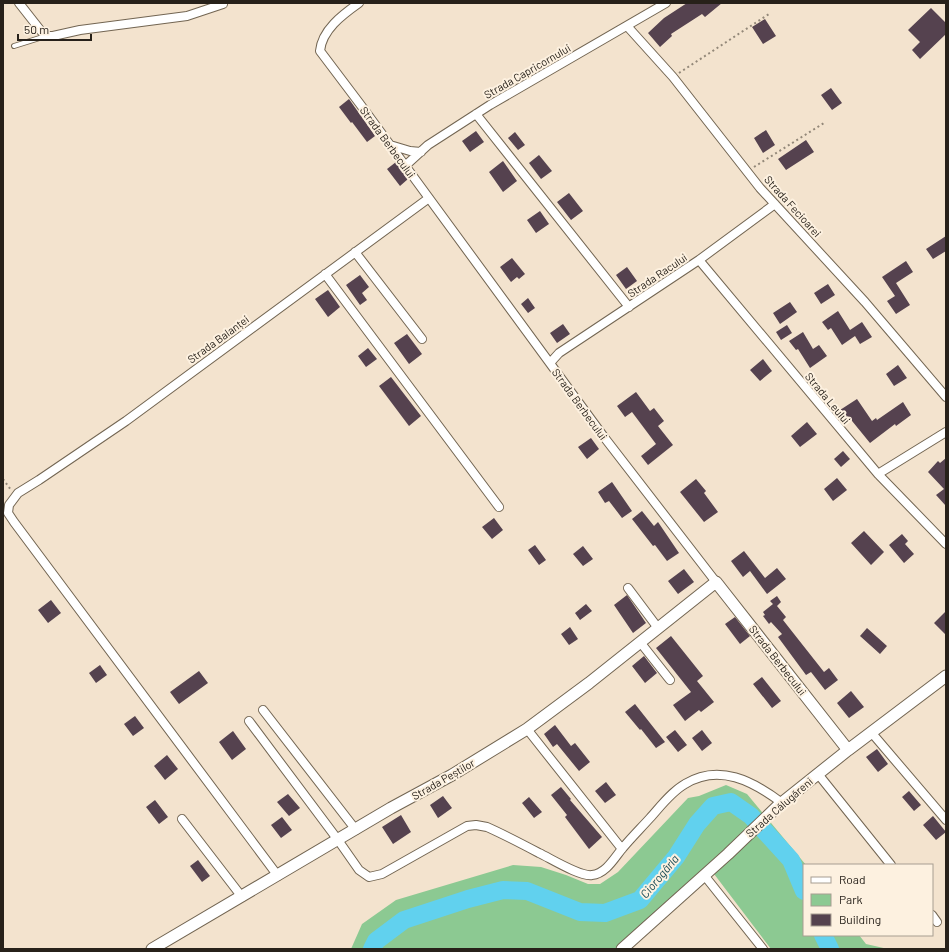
<svg xmlns="http://www.w3.org/2000/svg" width="949" height="952" font-family="Barlow,sans-serif">
	<style>
		.green { fill: #8cc992 }
		.lines { fill: none; stroke-linecap: round; stroke-linejoin: round }
		.river { stroke: #61d1ee; stroke-width: 18 }
		.building { fill: #55424f }
		.lane-casing { stroke: #726552; stroke-width: 6 }
		.street-casing { stroke: #726552; stroke-width: 10 }
		.secondary-casing { stroke: #726552; stroke-width: 13 }
		.path { stroke: #938879; stroke-width: 2; stroke-dasharray: 2 3; stroke-linecap: butt }
		.lane { stroke: #fff; stroke-width: 4 }
		.street { stroke: #fff; stroke-width: 8 }
		.secondary { stroke: #fff; stroke-width: 11 }
		.labels { text-anchor: middle; dominant-baseline: central; stroke-width: 4; stroke-linejoin: round; paint-order: stroke }
		.street-label { font-size: 11px; fill: #27211a; stroke: #fdf1e0 }
		.water-label { font-size: 12px; font-style: italic; fill: #154753; stroke: #fdf1e0 }
	</style>
	<rect width="100%" height="100%" fill="#f3e3ce"/>
	<path class="green" d="M726,785L747,794L806,865H804V935H859L866,944L888,949H771L708,866L619,949H351L362,924L396,900L513,865L541,867L566,875L588,884H600L618,872L688,798L699,796Z"/>
	<g class="lines">
		<path class="river" d="M823,935L830,949
			M372,949L376,941L404,920L468,899L503,890L527,891L580,912L605,913L640,900L676,857L697,824L713,806L731,802L751,816L791,860L804,891"/>
	</g>
	<path class="building" d="M687,3H722L705,17L702,14L671,34L672,36L660,47L648,33L664,18Z
		M931,8L946,23V34L920,59L912,50L920,42L908,30Z
		M765,19L776,36L763,44L752,27Z
		M831,88L842,103L832,110L821,95Z
		M349,99L375,136L367,142L352,122L351,123L339,107Z
		M766,130L775,145L763,153L754,138Z
		M476,131L484,142L470,152L462,141Z
		M515,132L525,145L518,150L508,138Z
		M806,140L814,152L786,170L778,159Z
		M539,155L552,171L541,179L529,163Z
		M503,161L517,181L503,192L489,172Z
		M396,162L408,179L400,186L387,169Z
		M569,193L583,211L571,220L557,202Z
		M540,211L549,224L536,233L527,220Z
		M946,236V251L933,259L926,249Z
		M512,258L525,274L519,279L517,277L511,282L500,267Z
		M906,261L913,272L896,283L910,305L896,314L887,301L895,296L882,277Z
		M627,267L637,281L626,289L616,275Z
		M360,275L369,287L362,293L367,300L360,305L346,285Z
		M828,284L835,295L821,304L814,293Z
		M328,290L340,307L328,317L315,299Z
		M528,298L535,308L528,313L521,304Z
		M790,302L797,312L780,324L773,313Z
		M838,311L850,330L862,322L872,337L860,344L855,336L842,345L831,328L828,330L822,322Z
		M563,324L570,334L557,343L550,333Z
		M787,325L792,333L781,340L776,332Z
		M803,332L813,349L819,345L827,356L810,368L798,349L796,350L789,341Z
		M407,334L422,354L409,364L394,343Z
		M368,348L377,359L366,367L358,356Z
		M763,359L772,371L760,381L750,370Z
		M898,365L907,378L894,386L886,374Z
		M391,377L421,416L409,426L379,386Z
		M636,392L650,411L654,408L664,421L658,426L673,445L648,465L641,456L656,444L632,412L625,417L617,406Z
		M857,399L872,421L876,418L877,420L903,402L911,415L896,426L895,424L870,443L848,416L846,418L840,410Z
		M807,422L817,434L800,447L791,436Z
		M591,438L599,449L587,459L578,447Z
		M843,451L850,459L841,467L834,459Z
		M946,458V506L936,495L944,489L928,472L938,461L940,463Z
		M837,478L847,490L833,501L824,489Z
		M696,479L706,491L704,493L718,512L704,522L680,492Z
		M612,482L632,511L622,518L609,501L605,503L598,492Z
		M642,511L654,526L658,522L679,553L667,561L655,545L653,546L632,519Z
		M494,518L503,530L492,539L482,527Z
		M864,531L884,552L871,565L851,543Z
		M902,534L908,541L905,544L914,554L904,563L889,545Z
		M535,545L546,560L539,565L528,550Z
		M583,546L593,559L583,566L573,554Z
		M744,551L765,578L777,568L786,579L767,594L750,571L743,577L731,561Z
		M684,569L694,582L678,594L668,581Z
		M627,595L646,623L633,633L614,605Z
		M777,596L781,602L777,606L786,617L783,620L824,672L829,668L838,680L825,690L811,672L806,675L778,637L782,634L771,622L769,624L763,616L765,615L763,612L773,604L770,601Z
		M51,600L61,613L48,623L38,610Z
		M586,604L592,611L580,620L575,613Z
		M946,611V635L934,623Z
		M735,617L750,636L740,644L725,624Z
		M570,627L578,639L569,645L561,634Z
		M867,628L887,646L880,654L860,636Z
		M671,636L703,676L697,681L714,702L701,712L699,710L685,721L673,705L691,692L656,648Z
		M644,656L657,673L645,683L632,666Z
		M100,665L107,675L96,683L89,673Z
		M199,671L208,683L179,704L170,692Z
		M762,677L781,701L772,708L753,684Z
		M851,691L864,707L849,718L837,703Z
		M635,704L665,742L656,748L641,729L640,730L625,712Z
		M135,716L144,728L133,736L124,724Z
		M555,725L571,746L575,743L590,762L579,771L557,744L553,747L544,734Z
		M675,730L687,745L678,752L666,737Z
		M702,730L712,743L702,751L692,738Z
		M233,731L246,749L232,760L219,742Z
		M877,749L888,764L878,772L866,757Z
		M167,755L178,769L165,780L154,766Z
		M606,782L616,795L605,803L595,791Z
		M561,787L571,799L570,800L602,837L589,849L565,817L567,815L551,795Z
		M909,791L921,805L914,811L902,797Z
		M288,794L300,808L289,816L277,802Z
		M443,796L452,808L438,818L430,805Z
		M529,797L542,812L534,818L522,803Z
		M155,800L168,817L159,824L146,807Z
		M401,815L411,832L393,844L382,827Z
		M933,816L946,832L936,840L923,825Z
		M282,817L292,830L281,838L271,825Z
		M198,860L210,876L202,882L190,866Z"/>
	<g class="lines">
		<g class="lane-casing">
			<path id="lane" d="M14,46L46,36"/>
		</g>
		<g class="street-casing">
			<path id="street" d="M19,3L41,31L46,36H53L80,30L187,16L223,4
				M359,3C342,15 322,30 320,51L360,104L604,437L716,582
				M627,26L673,77L760,188L865,302L946,397
				M476,114L629,307
				M390,145L410,151L421,152
				M405,166L428,145L490,105L666,3
				M355,252L422,339
				M699,260L878,474L946,544
				M325,274L499,507
				M550,363L559,353L699,260L775,204
				M878,474L946,432
				M628,588L658,628
				M640,642L670,680
				M263,710L356,830
				M249,721L338,840L359,870L369,877L382,874L467,826L476,825L487,827C505,835 522,844 539,853C550,858 580,877 592,875C605,874 614,859 621,850C630,839 640,829 650,818C660,807 671,792 685,784C719,763 753,781 782,803
				M527,729L622,849
				M871,732L946,820
				M818,774L891,865
				M182,819L242,897
				M704,875L763,949
				M278,876L14,522L8,513L9,505L18,493L39,480L126,421L429,198
				M932,915L937,922"/>
		</g>
		<g class="secondary-casing">
			<path id="secondary" d="M152,949L391,808L452,775L527,729L589,683L716,582L848,750
				M622,949L728,854L779,805L848,750L946,676"/>
		</g>
		<path class="path" d="M679,73L769,14
			M754,167L824,123
			M3,479L11,490"/>
		<use href="#lane" class="lane"/>
		<use href="#street" class="street"/>
		<use href="#secondary" class="secondary"/>
	</g>
	<g class="labels">
		<g class="street-label">
			<text transform="translate(527 71) rotate(-30)">Strada Capricornului</text>
			<text transform="translate(388 142) rotate(54)">Strada Berbecului</text>
			<text transform="translate(793 206) rotate(48)">Strada Fecioarei</text>
			<text transform="translate(657 275) rotate(-34)">Strada Racului</text>
			<text transform="translate(218 339) rotate(-36)">Strada Balanței</text>
			<text transform="translate(828 398) rotate(50)">Strada Leului</text>
			<text transform="translate(580 404) rotate(54)">Strada Berbecului</text>
			<text transform="translate(778 660) rotate(52)">Strada Berbecului</text>
			<text transform="translate(443 779) rotate(-30)">Strada Peștilor</text>
			<text transform="translate(779 807) rotate(-41)">Strada Călugăreni</text>
		</g>
		<g class="water-label">
			<text transform="translate(659 876) rotate(-50)">Ciorogârla</text>
		</g>
	</g>
	<rect width="949" height="952" fill="none" stroke="#27211a" stroke-width="8"/>
	<rect x="803" y="864" width="130" height="72" fill="#fdf1e0" stroke="#a79e91"/>
	<rect x="811" y="877" width="20" height="6" fill="#ffffff" stroke="#a79e91"/>
	<text x="839" y="884" font-size="12" fill="#27211a">Road</text>
	<rect x="811" y="894" width="20" height="12" fill="#8cc992" stroke="#a79e91"/>
	<text x="839" y="904" font-size="12" fill="#27211a">Park</text>
	<rect x="811" y="914" width="20" height="12" fill="#55424f" stroke="#a79e91"/>
	<text x="839" y="924" font-size="12" fill="#27211a">Building</text>
	<path d="M18 34v6h73v-6" fill="none" stroke="#27211a" stroke-width="2"/>
	<text x="24" y="34" font-size="12" fill="#27211a" stroke="#fdf1e0" stroke-width="3" paint-order="stroke">50 m</text>
</svg>
